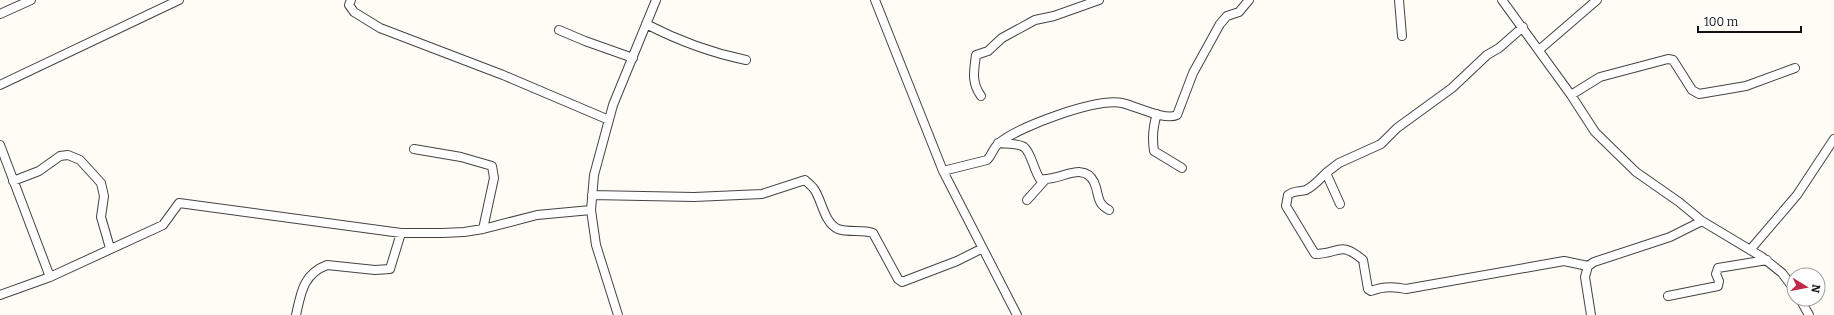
<svg xmlns="http://www.w3.org/2000/svg" width="1834" height="315" font-family="Bitter,serif">
	<style>
		.lines { fill: none; stroke-linecap: round; stroke-linejoin: round }
		.minor-casing { stroke: #444; stroke-width: 10 }
		.minor { stroke: #fff; stroke-width: 8 }
	</style>
	<rect width="100%" height="100%" fill="#fffbf5"/>
	<g class="lines">
		<g class="minor-casing">
			<path id="minor" d="M351,0L349,5L354,12L380,28L503,75L609,120
				M875,0L943,171L1017,315
				M1399,0L1402,36
				M1502,0L1571,95L1595,132L1636,172L1679,202L1702,221L1762,257L1782,273L1794,289
				M0,14L31,0
				M646,24C677,40 712,53 746,60
				M559,30L585,41L633,58
				M1539,50L1597,0
				M0,85L179,0
				M1571,95L1600,77L1668,59L1673,60L1692,90L1699,94L1746,86L1795,68
				M981,96C971,82 974,71 976,55L988,51L1002,38L1035,20L1054,16L1099,0
				M1157,114C1153,126 1152,138 1154,151L1182,168
				M998,143C1006,144 1018,143 1024,147C1031,152 1034,171 1040,179C1059,182 1083,160 1094,182C1100,195 1095,202 1109,210
				M0,145L50,277L0,295
				M414,149L461,157L492,166L494,178L483,229
				M943,171L987,160C992,155 993,148 999,143C1020,126 1096,98 1122,103C1136,106 1165,121 1177,115L1193,73L1220,24L1227,16L1239,12L1249,0
				M1326,173C1320,179 1314,186 1306,190C1300,192 1294,190 1288,195L1286,206L1315,254C1339,254 1340,240 1363,260L1368,289L1371,291C1383,286 1393,286 1406,289L1564,261L1588,266
				M13,181L39,171L60,156L68,155L80,160L101,183L104,196L101,217L110,248
				M592,195L694,197L762,194L805,180C808,183 812,186 814,189C822,200 824,223 838,229C849,233 862,229 873,233L898,279L902,282L957,261L981,249
				M1027,200L1045,180
				M1340,204L1326,173L1339,163L1381,144L1397,128L1452,88L1487,55L1499,48L1523,27
				M1750,250L1797,195L1834,139
				M50,277L163,225L179,203L401,233H442L464,232L483,229L537,215L591,210
				M1668,296L1718,286L1719,281L1716,274L1718,268L1767,260
				M1800,299L1809,315
				M296,315C301,293 303,274 327,265L375,270L390,269L401,233
				M618,315L596,245L591,210L594,175L613,105L656,0
				M1591,315L1585,277L1588,266L1594,262L1670,237L1702,221"/>
		</g>
		<use href="#minor" class="minor"/>
	</g>
	<g transform="translate(1806 287) rotate(100)"><circle r="19" fill="#ffffff" stroke="#a0a0a0"/>
	<path d="M0-3L7 15L0 10L-7 15Z" fill="#c12948"/>
	<text y="-6" font-size="11" font-weight="bold" text-anchor="middle" fill="#111111">N</text>
	</g>
	<path d="M1698 26v6h103v-6" fill="none" stroke="#111111" stroke-width="2"/>
	<text x="1704" y="26" font-size="12" fill="#111111" stroke="#ffffff" stroke-width="3" paint-order="stroke">100 m</text>
</svg>
